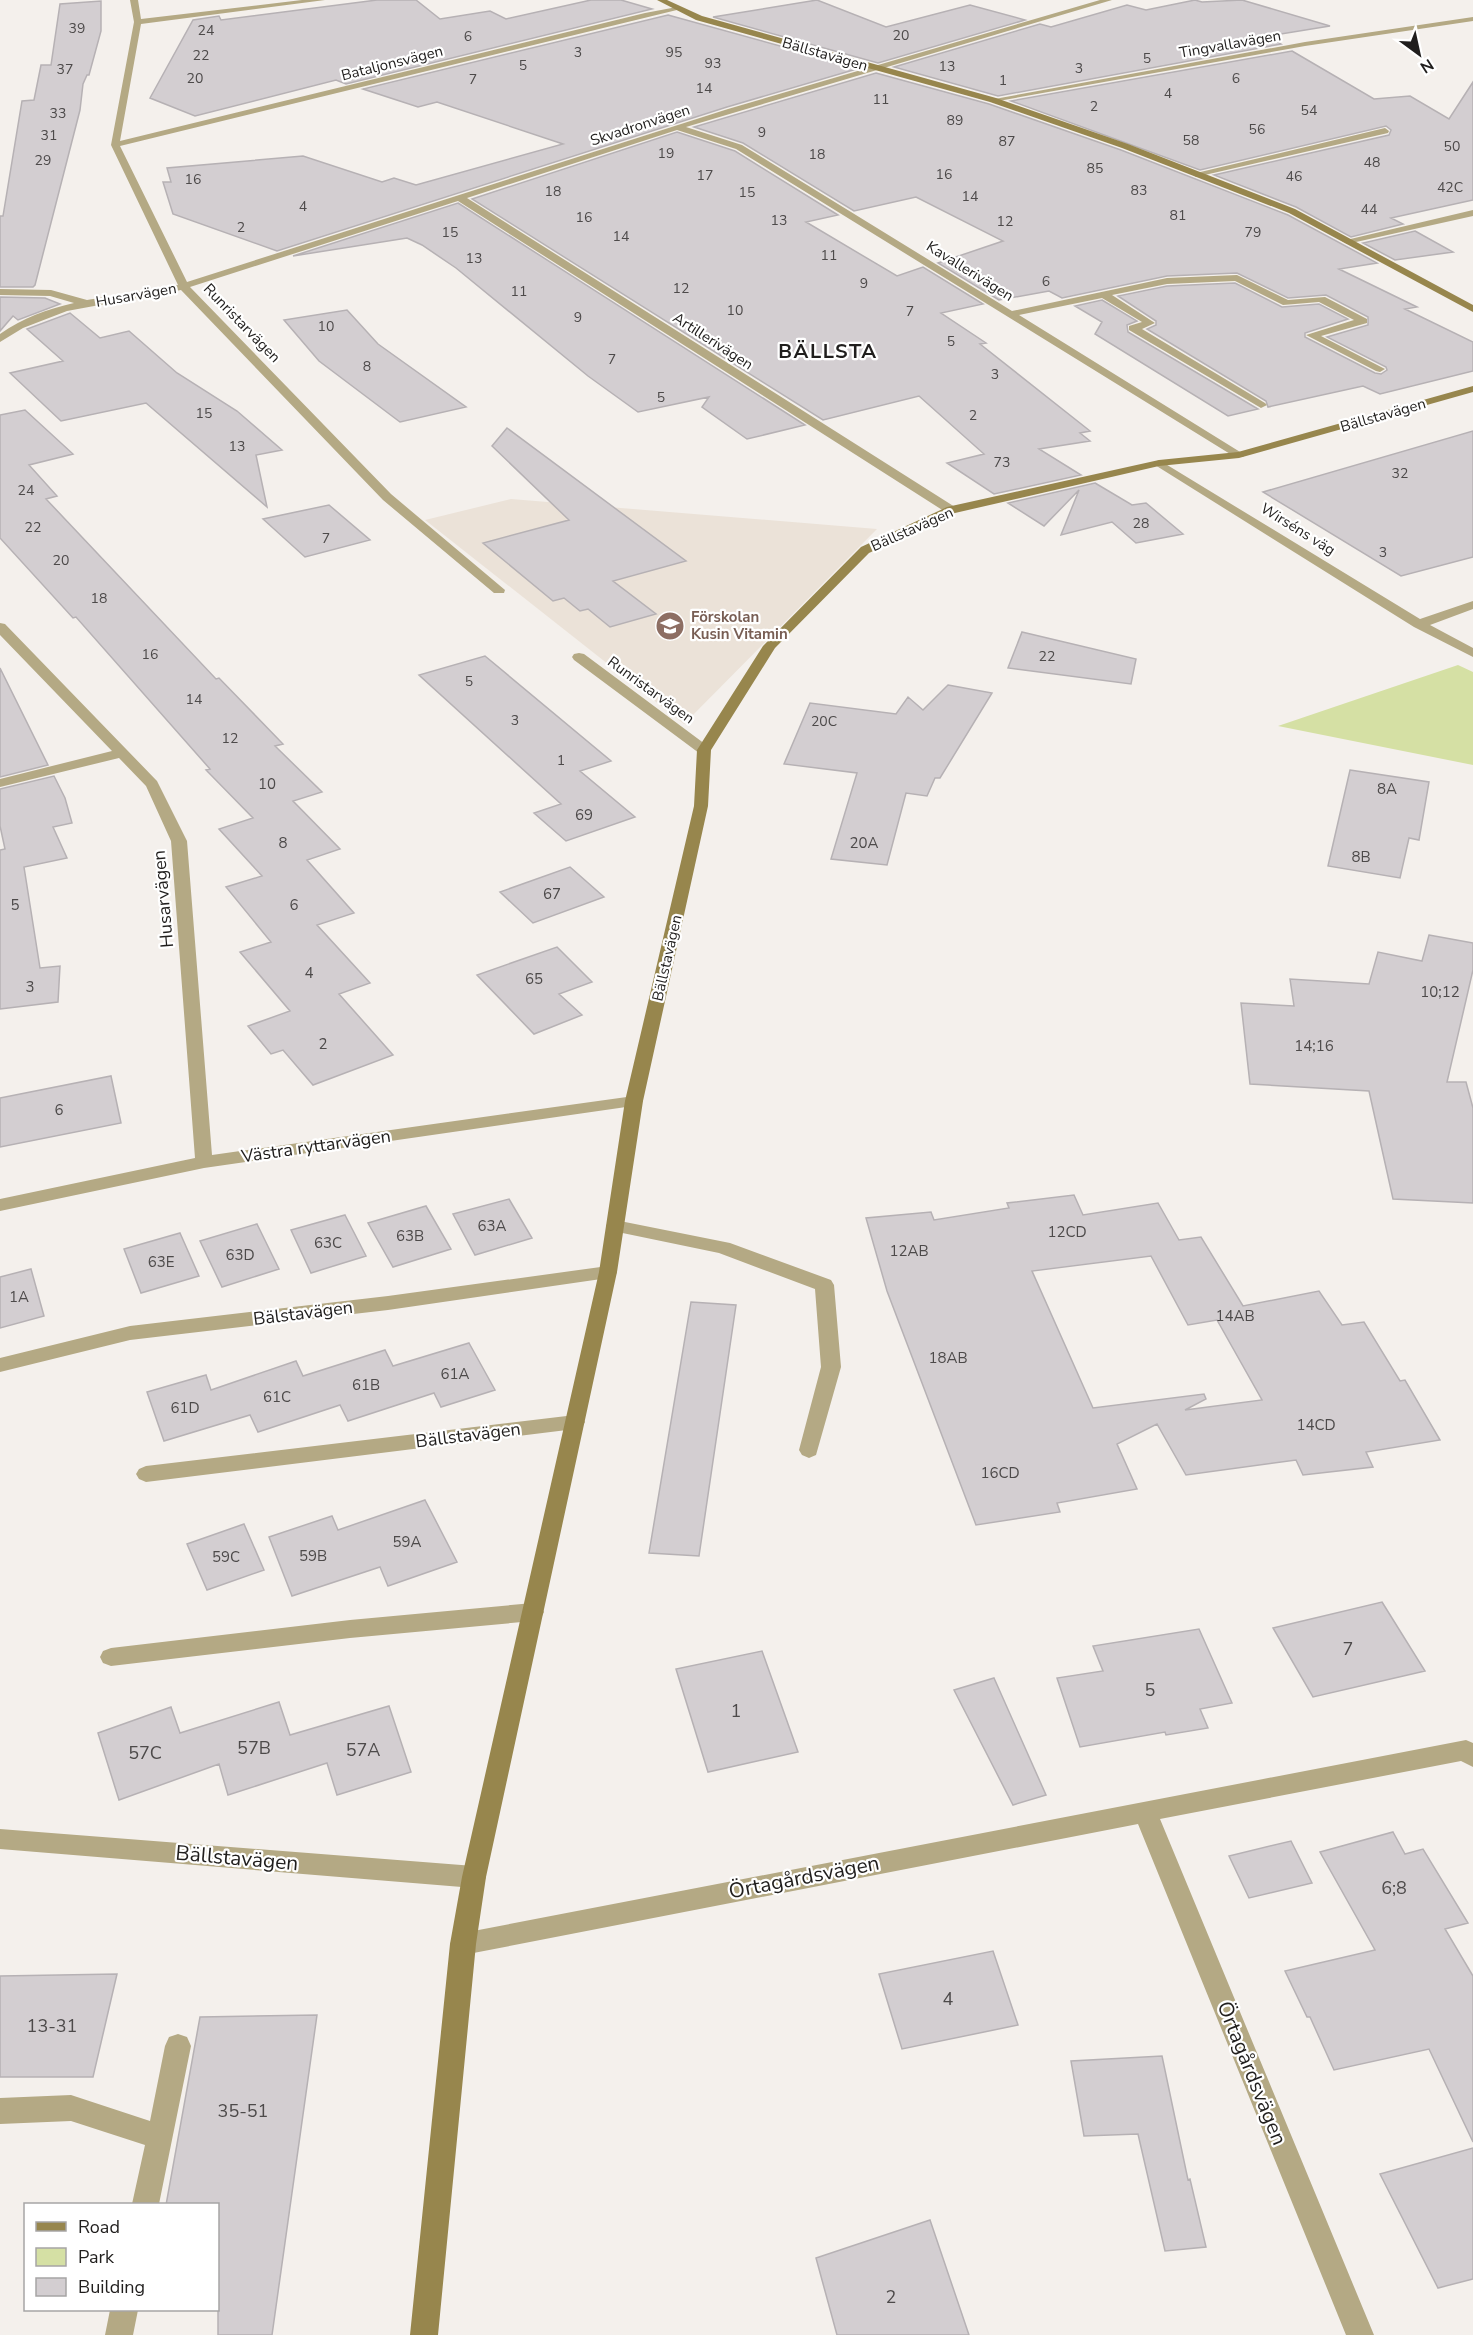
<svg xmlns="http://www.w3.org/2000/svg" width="1473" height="2335" font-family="'Nunito Sans',sans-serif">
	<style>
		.built { fill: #ebe2d8 }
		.green { fill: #d5e0a4 }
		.building { fill: #d3ced1; stroke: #b6b1b4; stroke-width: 1.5; fill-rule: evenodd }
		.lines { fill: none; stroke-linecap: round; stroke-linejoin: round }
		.lane { fill: #b4a984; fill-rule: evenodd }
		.street { fill: #b4a984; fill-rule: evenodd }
		.secondary { fill: #97864d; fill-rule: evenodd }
		.labels { text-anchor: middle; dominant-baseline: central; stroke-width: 4.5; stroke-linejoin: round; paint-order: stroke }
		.far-number-label { font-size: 14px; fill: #4d4a4a }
		.far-street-label { font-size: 15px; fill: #201e1d; stroke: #fff }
		.far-education-label { font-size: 15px; font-weight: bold; fill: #785e54; stroke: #fff; text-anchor: start }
		.number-label { font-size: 15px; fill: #4d4a4a }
		.street-label { font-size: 18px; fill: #201e1d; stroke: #fff }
		.near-number-label { font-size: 18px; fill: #4d4a4a }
		.far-district-label { font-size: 20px; font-weight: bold; letter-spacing: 1.5px; fill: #201e1d; stroke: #fff }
		.near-street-label { font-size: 21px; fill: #201e1d; stroke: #fff }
	</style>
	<rect width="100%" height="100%" fill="#f4f0ec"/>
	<path class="built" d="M511,499L877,529L684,724L425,520Z"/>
	<path class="green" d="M1458,665L1473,672V765L1278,726Z"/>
	<path class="building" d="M377,0H416L440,19L490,11L506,19L591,0H621L652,9L346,84L336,80L195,116L150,98L193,20L219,16L221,20Z
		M817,0L886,27L970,5L1025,20L878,63L713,17Z
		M1195,0L1202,2L1242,0L1330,26L1268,36L1281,44L998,96L894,67L1040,24L1051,27L1127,5L1146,10Z
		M101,1V31L89,75H87L83,84L80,110L35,285L33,287H0V216H3L22,101L34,100L41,65H51L60,4Z
		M668,15L860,68L727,107L277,251L173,214L163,182H171L167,168L303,156L382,182L394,178L416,185L563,144L437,102L418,107L363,89Z
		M1292,51L1374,99L1410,96L1449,119L1473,82V200L1391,218L1403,224L1351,237L1296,207L1214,175L1389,135L1391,130L1386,126L1200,170L1011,101Z
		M876,73L989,104L1121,150L1288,215L1377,263L1339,269L1417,307L1405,309L1473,342V371L1380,394L1363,386L1268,407L1266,401L1147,329L1156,325V321L1118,296L1167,286L1235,283L1282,307L1319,304L1348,319L1305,333V337L1375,373L1381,374L1387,370L1386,367L1327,337L1368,325V317L1326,295L1288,298L1237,273L1167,276L1062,298L1049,291L999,300L938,263L1003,241L916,197L854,211L743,143L694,127Z
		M677,132L735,151L838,215L806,222L897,276L923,267L983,304L941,313L986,343L980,344L1090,431L1080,433L1090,441L1039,449L1081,475L994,494L947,463L984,454L919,396L823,420L472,199Z
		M458,203L805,425L747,439L702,407L709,397L638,412L588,376L456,268L422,245L407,238L293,256Z
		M1415,231L1453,252L1395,260L1363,243Z
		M0,297L45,298L60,304L18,320L13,316L0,331Z
		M1102,300L1137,321L1127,325L1128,332L1258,409L1228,416L1095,334L1102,322L1075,306Z
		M347,310L378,344L466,407L400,422L319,361L284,320Z
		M70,313L100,338L129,331L177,373L237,411L282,450L256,455L267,507L146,403L61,421L10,373L63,361L27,329Z
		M25,410L73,454L29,465L57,496L46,499L216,679L219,678L283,744L275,746L322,792L293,801L340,849L307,860L354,913L317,925L370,983L339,994L393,1055L313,1085L283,1050L271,1054L248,1026L290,1011L240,952L271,942L226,887L262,876L219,829L253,818L206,770L210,769L76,617L73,618L0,538V415Z
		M507,428L686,561L613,581L656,614L610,627L588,609L580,611L564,598L553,601L483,543L569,520L492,446Z
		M1473,431V557L1401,576L1263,492Z
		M1095,483L1132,505L1146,503L1183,534L1136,543L1112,522L1061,535L1079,490L1044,526L1008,503Z
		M329,505L370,540L305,557L263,519Z
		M1022,632L1136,659L1131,684L1008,668Z
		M485,656L611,761L580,771L635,817L566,841L534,813L561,804L419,675Z
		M0,668L48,765L0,777Z
		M948,685L992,693L940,778H935L927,796L906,793L887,865L831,859L857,773L784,764L810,703L896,714L908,697L923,710Z
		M1350,770L1429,782L1419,840L1409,838L1400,878L1328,866Z
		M54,776L65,798L72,823L53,827L67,858L24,867L40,968L60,966L58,1002L0,1009V850L5,849L0,826V789Z
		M570,867L604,897L533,923L500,892Z
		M1429,935L1473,943V970L1447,1082H1466L1473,1108V1203L1393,1199L1369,1091L1250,1084L1241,1003L1294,1006L1290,979L1369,984L1378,952L1422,961Z
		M557,947L592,982L559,994L582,1015L534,1034L477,975Z
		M111,1076L121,1123L0,1147V1098Z
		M1074,1195L1083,1215L1158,1203L1179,1240L1201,1237L1243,1306L1319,1291L1342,1325L1364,1322L1400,1381L1405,1380L1440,1440L1366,1452L1373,1467L1303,1475L1296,1460L1186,1475L1157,1424L1117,1444L1137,1489L1057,1503L1060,1512L976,1525L887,1291L866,1218L931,1212L934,1220L1009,1208L1007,1203ZM1151,1256L1188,1325L1217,1320L1262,1400L1185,1410L1206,1399L1204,1394L1093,1408L1032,1271Z
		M509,1199L532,1238L475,1255L453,1214Z
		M426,1206L451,1249L393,1267L368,1223Z
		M345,1215L366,1256L311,1273L291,1230Z
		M257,1224L279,1269L222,1287L200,1241Z
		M180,1233L199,1276L141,1293L124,1249Z
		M31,1269L44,1316L0,1328V1277Z
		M691,1302L736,1305L699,1556L649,1553Z
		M469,1343L495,1390L441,1407L434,1393L348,1421L340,1405L258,1432L250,1415L164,1441L147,1392L206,1375L211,1390L296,1361L303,1376L385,1350L393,1366Z
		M425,1500L457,1562L388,1586L380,1567L292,1596L269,1537L332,1516L338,1530Z
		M244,1524L264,1570L207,1590L187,1544Z
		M1382,1602L1425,1671L1313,1697L1273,1628Z
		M1199,1629L1232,1703L1200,1709L1208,1728L1166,1735L1165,1732L1080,1747L1057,1678L1103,1671L1093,1646Z
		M762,1651L798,1752L708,1772L676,1669Z
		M994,1678L1046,1795L1013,1805L954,1690Z
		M279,1702L290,1735L389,1706L411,1772L337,1795L327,1763L228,1795L219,1764L119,1800L98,1733L171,1707L180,1733Z
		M1393,1832L1405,1854L1423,1849L1468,1923L1445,1929L1473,1976V2142L1429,2049L1334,2070L1310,2017H1307L1285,1971L1375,1950L1320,1852Z
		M1291,1841L1312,1883L1249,1898L1229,1856Z
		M993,1951L1018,2025L902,2049L879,1974Z
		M117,1974L93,2077H0V1976Z
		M317,2015L272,2335H218V2205H166L200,2017Z
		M1162,2056L1188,2180L1190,2179L1206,2247L1165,2251L1138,2134L1084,2136L1071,2061Z
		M1473,2148V2279L1438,2288L1380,2174Z
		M930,2220L969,2335H837L816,2258Z"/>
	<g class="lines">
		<path class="lane" d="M1473,210V216L1347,244L1342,241Z
			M0,1829L474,1866L483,1869L486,1877L483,1885L474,1888L0,1849Z"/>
		<path class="street" d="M130,0H138L141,19L302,0H325L141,24L120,141L645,13L677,7L681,9L120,146L187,282L728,109L1100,0H1112L686,127L742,145L1012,311L1167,278L1237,275L1288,300L1325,297L1367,319V323L1321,336L1385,369L1380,372L1376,371L1306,335L1354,320L1319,302L1283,305L1235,281L1167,284L1112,295L1155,323L1142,329L1265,403L1267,405L1261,408L1129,330V326L1142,322L1102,298L1019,315L1245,455L1243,457H1235L736,149L677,130L467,198L955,507V513H947L458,201L190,287L391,494L505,590L504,593H494L383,500L181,290L67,311L23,328L0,342V334C23,318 47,309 74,303L50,296L0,295V289L51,290L87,300L178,285L111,145L134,22Z
			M1473,17V21L1305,46L993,102L989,100L1305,42Z
			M1385,128L1389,131L1388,133L1196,177L1192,174Z
			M1159,460L1420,619L1473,601V609L1430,625L1473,648V657L1414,627L1155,465L1153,463Z
			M0,623L5,624L157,781L187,841L212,1155L634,1096L640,1097L643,1101L640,1105L204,1168L0,1211V1199L195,1158L171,841L146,786L119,758L0,787V779L112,751L0,635Z
			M579,653L584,654L709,747L711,750L709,753H699L574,660L572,657L574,654Z
			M615,1220L730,1243L831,1280L834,1285L841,1367L816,1455L809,1458L802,1455L799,1450L821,1367L815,1289L719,1253L608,1230L606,1226L608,1222Z
			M608,1266L615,1267L617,1272L615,1277L388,1310L130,1340L0,1372V1358L130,1326L388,1296Z
			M575,1415L582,1417L585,1422L582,1427L575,1429L146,1482L139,1479L136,1474L139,1469L146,1466Z
			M533,1603L541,1606L544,1612L541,1618L533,1621L350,1638L111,1666L103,1663L100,1657L103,1651L111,1648L350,1620Z
			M1466,1740L1473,1743V1767L1461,1761L1160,1819L1374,2335H1346L1138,1824L463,1955L454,1952L450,1944L454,1936L463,1933Z
			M178,2034L187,2037L191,2046L159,2204H132L145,2145L71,2121L0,2124V2098L71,2095L150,2121L165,2046L169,2037Z
			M110,2310H138L133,2335H105Z"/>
		<path class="secondary" d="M657,0H667L702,16L996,98L1128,144L1295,209L1473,305V312L1289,213L1122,148L990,102L696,20Z
			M1473,386V392L1239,458L1159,466L955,513L869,553L775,648L711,750L708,806L643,1101L617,1272L486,1877L476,1944L438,2335H410L450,1944L462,1877L599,1272L625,1101L694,806L697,750L763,646L861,547L947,507L1159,460L1238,452Z"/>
	</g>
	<defs>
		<g id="school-disc" transform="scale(1.5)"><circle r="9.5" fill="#8d6e63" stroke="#fff"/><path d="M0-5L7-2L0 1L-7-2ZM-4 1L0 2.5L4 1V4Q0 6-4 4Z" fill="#fff"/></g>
	</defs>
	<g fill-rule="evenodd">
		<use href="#school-disc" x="670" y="626"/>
	</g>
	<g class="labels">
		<g class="far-number-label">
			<text x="77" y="28">39</text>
			<text x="206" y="30">24</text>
			<text x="901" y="35">20</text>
			<text x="468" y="36">6</text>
			<text x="578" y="52">3</text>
			<text x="674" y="52">95</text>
			<text x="201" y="55">22</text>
			<text x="1147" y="58">5</text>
			<text x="713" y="63">93</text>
			<text x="523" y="65">5</text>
			<text x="947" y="66">13</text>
			<text x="1079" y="68">3</text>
			<text x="65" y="69">37</text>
			<text x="195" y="78">20</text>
			<text x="1236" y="78">6</text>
			<text x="473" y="79">7</text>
			<text x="1003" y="80">1</text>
			<text x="704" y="88">14</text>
			<text x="1168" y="93">4</text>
			<text x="881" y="99">11</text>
			<text x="1094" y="106">2</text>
			<text x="1309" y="110">54</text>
			<text x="58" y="113">33</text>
			<text x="955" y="120">89</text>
			<text x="1257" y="129">56</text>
			<text x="762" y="132">9</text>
			<text x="49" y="135">31</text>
			<text x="1191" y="140">58</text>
			<text x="1007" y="141">87</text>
			<text x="1452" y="146">50</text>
			<text x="666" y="153">19</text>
			<text x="817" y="154">18</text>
			<text x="43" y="160">29</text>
			<text x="1372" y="162">48</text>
			<text x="1095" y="168">85</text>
			<text x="944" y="174">16</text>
			<text x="705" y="175">17</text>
			<text x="1294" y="176">46</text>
			<text x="193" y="179">16</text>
			<text x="1450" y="187">42C</text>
			<text x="1139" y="190">83</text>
			<text x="553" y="191">18</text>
			<text x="747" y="192">15</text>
			<text x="970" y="196">14</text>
			<text x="303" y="206">4</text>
			<text x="1369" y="209">44</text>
			<text x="1178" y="215">81</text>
			<text x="584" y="217">16</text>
			<text x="779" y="220">13</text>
			<text x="1005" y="221">12</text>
			<text x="241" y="227">2</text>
			<text x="450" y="232">15</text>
			<text x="1253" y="232">79</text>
			<text x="621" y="236">14</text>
			<text x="829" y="255">11</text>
			<text x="474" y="258">13</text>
			<text x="1046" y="281">6</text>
			<text x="864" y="283">9</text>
			<text x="681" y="288">12</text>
			<text x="519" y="291">11</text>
			<text x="735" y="310">10</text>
			<text x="910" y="311">7</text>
			<text x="578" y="317">9</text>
			<text x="326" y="326">10</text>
			<text x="951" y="341">5</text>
			<text x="612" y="359">7</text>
			<text x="367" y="366">8</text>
			<text x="995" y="374">3</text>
			<text x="661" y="397">5</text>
			<text x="204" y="413">15</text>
			<text x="973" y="415">2</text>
			<text x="237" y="446">13</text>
			<text x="1002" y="462">73</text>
			<text x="1400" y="473">32</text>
			<text x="26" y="490">24</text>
			<text x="1141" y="523">28</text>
			<text x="33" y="527">22</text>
			<text x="326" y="538">7</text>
			<text x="1383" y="552">3</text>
			<text x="61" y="560">20</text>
			<text x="99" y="598">18</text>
			<text x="150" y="654">16</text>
			<text x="1047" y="656">22</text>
			<text x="469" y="681">5</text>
			<text x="194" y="699">14</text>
			<text x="515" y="720">3</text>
			<text x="824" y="721">20C</text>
			<text x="230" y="738">12</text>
			<text x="561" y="760">1</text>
		</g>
		<g class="far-street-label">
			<text transform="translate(1230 44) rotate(-10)">Tingvallavägen</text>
			<text transform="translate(825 54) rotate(16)">Bällstavägen</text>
			<text transform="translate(392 63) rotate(-14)">Bataljonsvägen</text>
			<text transform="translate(640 125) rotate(-18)">Skvadronvägen</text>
			<text transform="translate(970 271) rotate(32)">Kavallerivägen</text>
			<text transform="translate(136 295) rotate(-10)">Husarvägen</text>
			<text transform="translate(242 323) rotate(46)">Runristarvägen</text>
			<text transform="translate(713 341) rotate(33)">Artillerivägen</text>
			<text transform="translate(1383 415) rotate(-16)">Bällstavägen</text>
			<text transform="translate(912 529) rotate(-24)">Bällstavägen</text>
			<text transform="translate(1298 529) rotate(32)">Wirséns väg</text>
			<text transform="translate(651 690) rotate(36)">Runristarvägen</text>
			<text transform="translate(667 958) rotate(-77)">Bällstavägen</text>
		</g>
		<g class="far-education-label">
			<text x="691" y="617">Förskolan<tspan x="691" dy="17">Kusin Vitamin</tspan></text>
		</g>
		<g class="number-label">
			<text x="267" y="784">10</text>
			<text x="1387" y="789">8A</text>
			<text x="584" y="815">69</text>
			<text x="283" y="843">8</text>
			<text x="864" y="843">20A</text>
			<text x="1361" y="857">8B</text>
			<text x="552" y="894">67</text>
			<text x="15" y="905">5</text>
			<text x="294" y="905">6</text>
			<text x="309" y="973">4</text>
			<text x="534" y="979">65</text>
			<text x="30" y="987">3</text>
			<text x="1440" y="992">10;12</text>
			<text x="323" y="1044">2</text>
			<text x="1314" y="1046">14;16</text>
			<text x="59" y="1110">6</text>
			<text x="492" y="1226">63A</text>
			<text x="1067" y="1232">12CD</text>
			<text x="410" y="1236">63B</text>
			<text x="328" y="1243">63C</text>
			<text x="909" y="1251">12AB</text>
			<text x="240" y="1255">63D</text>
			<text x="161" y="1262">63E</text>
			<text x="19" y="1297">1A</text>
			<text x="1235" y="1316">14AB</text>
			<text x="948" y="1358">18AB</text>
			<text x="455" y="1374">61A</text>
			<text x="366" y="1385">61B</text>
			<text x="277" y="1397">61C</text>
			<text x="185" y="1408">61D</text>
			<text x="1316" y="1425">14CD</text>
			<text x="1000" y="1473">16CD</text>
			<text x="407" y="1542">59A</text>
			<text x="313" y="1556">59B</text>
			<text x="226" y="1557">59C</text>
		</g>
		<g class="street-label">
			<text transform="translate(163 899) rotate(-95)">Husarvägen</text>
			<text transform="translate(316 1146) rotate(-8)">Västra ryttarvägen</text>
			<text transform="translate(303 1313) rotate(-7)">Bälstavägen</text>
			<text transform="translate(468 1435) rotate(-7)">Bällstavägen</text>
		</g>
		<g class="near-number-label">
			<text x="1348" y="1649">7</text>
			<text x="1150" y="1690">5</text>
			<text x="736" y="1711">1</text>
			<text x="254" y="1748">57B</text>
			<text x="363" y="1750">57A</text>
			<text x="145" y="1753">57C</text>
			<text x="1394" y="1888">6;8</text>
			<text x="948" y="1999">4</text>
			<text x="52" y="2026">13-31</text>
			<text x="243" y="2111">35-51</text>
			<text x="891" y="2297">2</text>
		</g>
		<g class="far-district-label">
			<text x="828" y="351">BÄLLSTA</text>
		</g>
		<g class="near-street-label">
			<text transform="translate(237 1858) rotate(5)">Bällstavägen</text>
			<text transform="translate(804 1877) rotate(-11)">Örtagårdsvägen</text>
			<text transform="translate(1252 2073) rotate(68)">Örtagårdsvägen</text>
		</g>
	</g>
	<rect x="24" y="2203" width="195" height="108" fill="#ffffff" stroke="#a6a5a5" stroke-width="1.5"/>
	<rect x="36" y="2222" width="30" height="9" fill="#97864d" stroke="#a6a5a5" stroke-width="1.5"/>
	<text x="78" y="2233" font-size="18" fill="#201e1d">Road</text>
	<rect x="36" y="2248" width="30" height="18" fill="#d5e0a4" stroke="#a6a5a5" stroke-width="1.5"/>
	<text x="78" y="2263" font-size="18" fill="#201e1d">Park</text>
	<rect x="36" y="2278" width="30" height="18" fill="#d3ced1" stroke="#a6a5a5" stroke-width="1.5"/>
	<text x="78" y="2293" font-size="18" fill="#201e1d">Building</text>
	<g transform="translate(1419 54) rotate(147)" stroke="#ffffff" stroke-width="4.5" paint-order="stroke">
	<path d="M0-4.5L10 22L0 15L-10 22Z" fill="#201e1d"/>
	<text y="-9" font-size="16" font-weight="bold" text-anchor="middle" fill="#201e1d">N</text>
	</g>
</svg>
